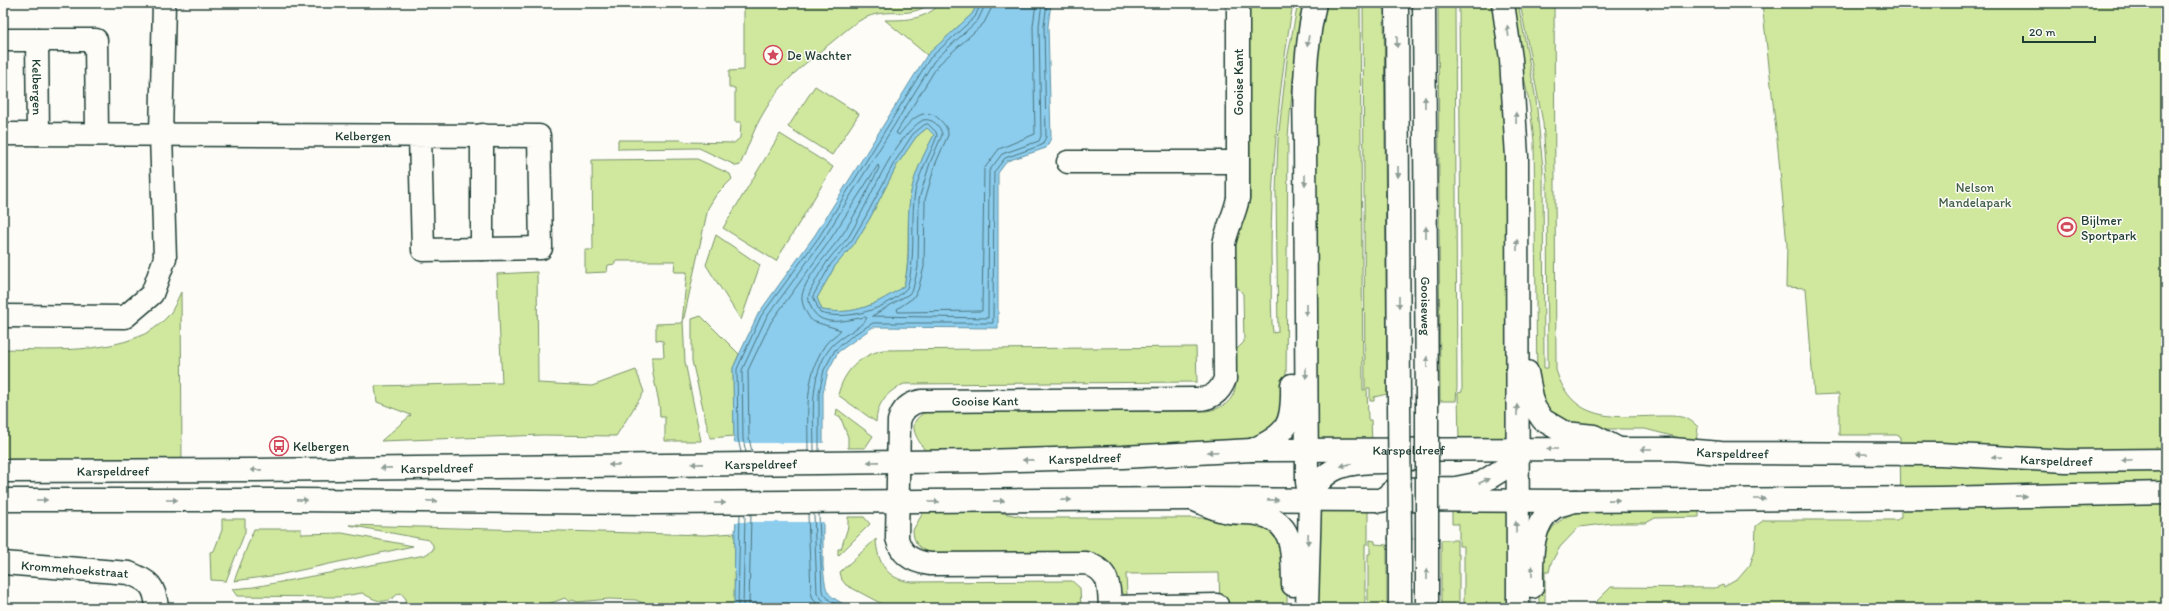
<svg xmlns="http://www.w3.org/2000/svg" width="2169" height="611" font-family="Itim,sans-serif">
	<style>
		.green { fill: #d0e89e; stroke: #789269; fill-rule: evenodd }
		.water { fill: #8ccced; stroke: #6093a3; fill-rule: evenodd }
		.pier { fill: #fdfcf7 }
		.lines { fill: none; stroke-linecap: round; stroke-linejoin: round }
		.shore { stroke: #4b767e; stroke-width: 1 }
		.street-casing { stroke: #1f3d34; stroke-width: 25 }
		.secondary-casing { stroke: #1f3d34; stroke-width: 25 }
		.highway-casing { stroke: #1f3d34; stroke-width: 25 }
		.street { stroke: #fdfcf7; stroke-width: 22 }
		.secondary { stroke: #fdfcf7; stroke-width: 22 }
		.highway { stroke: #fdfcf7; stroke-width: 22 }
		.highway-bridge-casing { stroke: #1f3d34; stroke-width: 25; stroke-linecap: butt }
		.highway-bridge { stroke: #fdfcf7; stroke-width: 22 }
		.oneway { fill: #8e9c96 }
		.labels { text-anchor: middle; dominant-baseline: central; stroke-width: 3; stroke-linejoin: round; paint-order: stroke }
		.poi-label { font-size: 13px; fill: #1f3d34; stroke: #fdfcf7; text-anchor: start }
		.street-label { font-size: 13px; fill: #1f3d34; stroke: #fdfcf7 }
		.park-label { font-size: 13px; fill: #425f49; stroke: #fdfcf7 }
	</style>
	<rect width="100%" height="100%" fill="#fdfcf7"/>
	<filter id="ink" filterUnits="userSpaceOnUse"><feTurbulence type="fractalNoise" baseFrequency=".025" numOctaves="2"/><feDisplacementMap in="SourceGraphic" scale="8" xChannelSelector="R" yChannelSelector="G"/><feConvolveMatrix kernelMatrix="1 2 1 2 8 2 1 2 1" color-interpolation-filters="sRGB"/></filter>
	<g filter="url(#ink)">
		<path class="green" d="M744,3H931C908,20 891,7 867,17C854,22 842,34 832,42C806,62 780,83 764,112C754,128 748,147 740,165L737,166L699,148L618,149V140H681L687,142L734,143L740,138L741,122H735V88H729V71L744,70Z
			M941,3H978L972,14L927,55L885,20C907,20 925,20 941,3Z
			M1249,3H1293C1279,86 1271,169 1271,254C1272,280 1270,308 1273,333L1278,332L1276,192L1278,140L1287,60L1298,3H1308L1293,80L1288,137L1286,381C1283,419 1279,423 1248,443L926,452C917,438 904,423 926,412L1206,411C1243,406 1236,379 1236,350L1244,342L1243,294L1236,285C1236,270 1233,254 1236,239C1240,224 1248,213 1250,198Z
			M1325,3H1384L1387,394L1374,397V401H1370V388H1367L1368,420H1371L1372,443L1314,440L1316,63ZM1363,7V8L1365,390H1363L1360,8Z
			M1438,3H1494L1508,114V421L1505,439L1459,442L1458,393L1462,392L1459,6H1455L1457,387L1456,401H1440Z
			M1510,3H1518L1536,100L1543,168L1544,368H1548L1547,180L1543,123L1520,3H1554L1556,370C1573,424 1615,417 1661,416C1676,416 1687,415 1698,427L1696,442L1645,429H1584L1555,416L1550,411L1541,396L1537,379L1534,141L1530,108Z
			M1762,3H2166V608H1590L1611,587L1715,588L1723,585L1724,587L1738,579L1750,565L1755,550L1756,526L1764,520H1897L1901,517L1900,437L1897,435H1839V394L1814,395L1806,288L1786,287L1787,245L1777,139Z
			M815,86L859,114L832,155L788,127Z
			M927,128L934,135C924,154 913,176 910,198C906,228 911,255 904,286C877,304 855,316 822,310L817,298L835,266L855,243L870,218L897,165L916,137Z
			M780,134L833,167L776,261L723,228Z
			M697,159L730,174L732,179L716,195L708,208L683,322L685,362L701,441H665V417H660C660,394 651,379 652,357H664L663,341L656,340V324L682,323L687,272H674L675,261H615V264L608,265L607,272L585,273V250H593L592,160Z
			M716,235L760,265L741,320L706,265Z
			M537,272L538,383L592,386L636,370L644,392L616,436L543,435L381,441L411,415L377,402L375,386L502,383L497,274Z
			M181,292L182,466L3,464V349C51,350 135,356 168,316C174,310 177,299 181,292Z
			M701,316L739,354L733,368L734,436L710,438L692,361V319Z
			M1196,347L1197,382L904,384C886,392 877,404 876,422L838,395C844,371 859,356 883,350Z
			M837,409L873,436L865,448H848V437L840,416H836Z
			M1699,506V517L1655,518L1646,523H1612L1579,527L1560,547L1551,563L1549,572H1545V608H1539C1539,570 1533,527 1577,512Z
			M971,507L1029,518H1235C1243,520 1252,521 1259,525C1290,539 1287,580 1287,608H1220L1219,573L1126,574L1127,595H1125L1119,591C1118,574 1111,559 1093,554H934C921,551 913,544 913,530L924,511Z
			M1368,508V544H1365V608H1315L1319,509Z
			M1452,508H1508L1511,608H1464V546H1459V524H1452Z
			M848,517H864L870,524L838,556V549H841L848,527Z
			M222,519H245V532L226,581L211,580L210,552L214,551L222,530Z
			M349,525L705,535L735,533L734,608H653L636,600L609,599L578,602L572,600L569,602L565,598L537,608H506L486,602L476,608H404L406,599L401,593L398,594C384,606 377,601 362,593L338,597L237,596L232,589L254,587L425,555L433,550V545L429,540Z
			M254,529H301V534L342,533L413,546L278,575L234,581Z
			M876,539C877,562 887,580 912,582L1072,581L1080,588L1081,607L895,608L882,604L846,585L842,580L840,572Z
			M1370,540L1375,541V544L1387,545V608H1368V554H1370Z
			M1441,540H1457V554H1459V608H1441Z"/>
		<path class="water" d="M978,3H1051L1048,26L1051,138L1046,148L1007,161L998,173V328L873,327L838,352L828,371L823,393V566C826,595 825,594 851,608H734L735,533L740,463L734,440L733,368L758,314L815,235L927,55L972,14ZM927,128L934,135C924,154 913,176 910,198C906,228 912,255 904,286C877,304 855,316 822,310L817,298L835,266L855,243L870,218L897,165L916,137Z"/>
		<path class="pier" d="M733,443H825V522H734L738,463Z"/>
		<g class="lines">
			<path class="shore" d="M992,3L991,9L984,23L938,65L896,133L899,135C908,123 924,104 939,119C944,124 948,128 948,135L935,165L925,200L924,267L918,290L913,298L897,309L898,312L982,311L984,169L999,149L1035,134L1033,26L1036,3
				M928,124L936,132L937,136C930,156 916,177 914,199C911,229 916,259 907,288C887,309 849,321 820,313L813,296L831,264L852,240L866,216L894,163L913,134L924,125Z
				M814,451C814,417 808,375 831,347C841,335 859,330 867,318L865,317C847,320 820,329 811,307C809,302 808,299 809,294C814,283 820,272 827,262C833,252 843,245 849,236C868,205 893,137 923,120C932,118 941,126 942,135L930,163L919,199L918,267L913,289L909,294L872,316L988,318L989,171L1002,154L1039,141L1041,136L1039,26L1042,3
				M819,451V393L824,370L835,350L853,335L873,323H993L994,172L1005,158L1042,145L1046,137L1044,26L1047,3
				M741,452L738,439L737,369L761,316L819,237L930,58L975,17L981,3
				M746,452L743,439L742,370L766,318L823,240L934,61L978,20L986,3
				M752,452L749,438L748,370L771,322L828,243L878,165L879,168C868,190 857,212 844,232C833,249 805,276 802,296C801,304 807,315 812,321L841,330C837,335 829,339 825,345C804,377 808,414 808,451
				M808,514L811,592L813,599L821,608
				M814,514L817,593L826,604L832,608
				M819,514L822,591L830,601L843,608
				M738,608L740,514
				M743,608L745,514
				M749,608L751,514"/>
			<g class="street-casing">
				<g id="street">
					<path d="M3,40H96L97,134"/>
					<path id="s1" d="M37,40L38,134"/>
					<path id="s2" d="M3,134L539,136L541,248L423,250L420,136"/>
					<path d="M1068,162H1237"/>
					<path d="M482,249V135"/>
					<path d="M3,316L125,317L152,294L165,258L161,135L164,3"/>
					<path id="s3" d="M3,563L129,573C149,581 155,585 157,608"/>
					<path d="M1110,607L1217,605"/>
					<path id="s4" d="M1110,608C1109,585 1110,571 1086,563L930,564C913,562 901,555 897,538L899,421C902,409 910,403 921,401L1197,399C1212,399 1220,392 1225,379L1224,244C1227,228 1235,214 1238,198V3"/>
				</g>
			</g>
			<g class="secondary-casing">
				<g id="secondary">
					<path id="s5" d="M3,471L255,470L983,461L1123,457L1252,450L1672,449L1721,453L1940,454L2066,461L2166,460"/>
					<path d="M3,500H293L653,503L1192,499L1575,501L1940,498L2166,493"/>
				</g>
			</g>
			<g class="highway-casing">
				<g id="highway">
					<path d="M1397,3L1399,401"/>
					<path id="s6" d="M1424,3L1427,401"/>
					<path d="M1503,3L1511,59L1517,157L1518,608"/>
					<path d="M1527,372L1534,407L1543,420L1565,433L1594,436L1619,449"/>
					<path d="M1252,450C1289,434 1293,423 1292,385"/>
					<path d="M1192,499C1203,503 1213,509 1224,511C1234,514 1247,512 1257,514C1296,521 1292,554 1293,585"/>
					<path d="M1310,500L1307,482L1305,141C1303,95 1305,49 1315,3"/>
					<path d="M1381,501L1395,489L1456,488L1481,483L1505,468L1517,449"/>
					<path d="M1400,540V608"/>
					<path d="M1427,540V608"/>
					<path d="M1532,587C1532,561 1529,523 1555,507C1561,504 1569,503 1575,501"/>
					<path d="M1307,608L1310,500C1321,465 1350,462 1383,462C1390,461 1398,463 1405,461C1411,460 1418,453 1424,450"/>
				</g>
			</g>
			<use href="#street" class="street"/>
			<use href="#secondary" class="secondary"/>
			<use href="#highway" class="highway"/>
			<g class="highway-bridge-casing">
				<path id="highway-bridge" d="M1399,401L1400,540
					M1427,401V540"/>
			</g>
			<use href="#highway-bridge" class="highway-bridge"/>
		</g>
		<defs><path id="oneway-solid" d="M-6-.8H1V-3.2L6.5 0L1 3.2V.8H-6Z"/></defs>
		<g class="oneway">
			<use href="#oneway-solid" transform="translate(1508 31) rotate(-97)"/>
			<use href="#oneway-solid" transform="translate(1308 41) rotate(98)"/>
			<use href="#oneway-solid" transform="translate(1397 42) rotate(90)"/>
			<use href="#oneway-solid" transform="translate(1425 102) rotate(-90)"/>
			<use href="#oneway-solid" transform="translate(1516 118) rotate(-92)"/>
			<use href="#oneway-solid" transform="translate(1398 172) rotate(90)"/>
			<use href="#oneway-solid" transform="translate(1305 180) rotate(90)"/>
			<use href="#oneway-solid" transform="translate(1426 232) rotate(-90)"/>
			<use href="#oneway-solid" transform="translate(1517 245) rotate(-90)"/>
			<use href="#oneway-solid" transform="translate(1399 302) rotate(90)"/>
			<use href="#oneway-solid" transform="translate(1306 310) rotate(90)"/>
			<use href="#oneway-solid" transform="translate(1427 362) rotate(-90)"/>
			<use href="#oneway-solid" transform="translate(1306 373) rotate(89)"/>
			<use href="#oneway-solid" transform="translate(1517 410) rotate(-90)"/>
			<use href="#oneway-solid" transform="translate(1552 449) rotate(-180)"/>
			<use href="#oneway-solid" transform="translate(1646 449) rotate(-180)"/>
			<use href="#oneway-solid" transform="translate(1213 452) rotate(177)"/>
			<use href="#oneway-solid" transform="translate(1862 454) rotate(-180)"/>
			<use href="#oneway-solid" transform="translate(1997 457) rotate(-177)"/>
			<use href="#oneway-solid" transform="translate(1028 460) rotate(179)"/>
			<use href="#oneway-solid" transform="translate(2127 460) rotate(180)"/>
			<use href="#oneway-solid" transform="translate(873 462) rotate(179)"/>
			<use href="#oneway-solid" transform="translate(697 464) rotate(179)"/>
			<use href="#oneway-solid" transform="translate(614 465) rotate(179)"/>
			<use href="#oneway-solid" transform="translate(1346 465) rotate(167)"/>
			<use href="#oneway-solid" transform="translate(386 468) rotate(179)"/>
			<use href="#oneway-solid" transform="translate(256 470) rotate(179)"/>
			<use href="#oneway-solid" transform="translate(1484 481) rotate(-24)"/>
			<use href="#oneway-solid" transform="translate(2021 496) rotate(-1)"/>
			<use href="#oneway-solid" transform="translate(1760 499)"/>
			<use href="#oneway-solid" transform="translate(42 500)"/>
			<use href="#oneway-solid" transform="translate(172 500)"/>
			<use href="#oneway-solid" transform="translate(302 500) rotate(1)"/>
			<use href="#oneway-solid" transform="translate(1066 500) rotate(-1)"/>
			<use href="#oneway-solid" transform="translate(1273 500) rotate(1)"/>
			<use href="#oneway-solid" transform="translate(1614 500) rotate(-1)"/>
			<use href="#oneway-solid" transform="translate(432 501) rotate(1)"/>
			<use href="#oneway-solid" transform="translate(999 501) rotate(-1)"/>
			<use href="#oneway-solid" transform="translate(934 502)"/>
			<use href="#oneway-solid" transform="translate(720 503)"/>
			<use href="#oneway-solid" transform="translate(1516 527) rotate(-91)"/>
			<use href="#oneway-solid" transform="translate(1308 539) rotate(92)"/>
			<use href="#oneway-solid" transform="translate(1532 571) rotate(-89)"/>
			<use href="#oneway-solid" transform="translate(1427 574) rotate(-90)"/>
		</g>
	</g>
	<defs>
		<g id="sight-ring" transform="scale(1)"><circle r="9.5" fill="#fdfcf7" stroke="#d1495b" stroke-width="1.5"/><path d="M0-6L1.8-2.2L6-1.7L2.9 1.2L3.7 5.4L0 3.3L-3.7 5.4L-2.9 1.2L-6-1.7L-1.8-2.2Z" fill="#d1495b"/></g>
		<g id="stadium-ring" transform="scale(1)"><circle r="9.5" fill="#fdfcf7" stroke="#d1495b" stroke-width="1.5"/><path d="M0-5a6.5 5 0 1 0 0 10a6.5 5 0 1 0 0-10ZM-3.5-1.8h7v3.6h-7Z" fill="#d1495b"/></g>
		<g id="bus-ring" transform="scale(1)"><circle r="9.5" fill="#fdfcf7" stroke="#d1495b" stroke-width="1.5"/><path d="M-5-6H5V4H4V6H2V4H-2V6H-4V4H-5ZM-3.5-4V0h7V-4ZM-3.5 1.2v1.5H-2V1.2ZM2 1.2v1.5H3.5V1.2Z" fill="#d1495b"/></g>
	</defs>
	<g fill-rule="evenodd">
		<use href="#sight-ring" x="773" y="55"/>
		<use href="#stadium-ring" x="2067" y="227"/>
		<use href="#bus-ring" x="279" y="446"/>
	</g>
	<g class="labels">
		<g class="poi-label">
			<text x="787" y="55">De Wachter</text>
			<text x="2081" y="220">Bijlmer<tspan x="2081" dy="15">Sportpark</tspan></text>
			<text x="293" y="446">Kelbergen</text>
		</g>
		<g class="street-label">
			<text transform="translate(1238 82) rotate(-90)">Gooise Kant</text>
			<text stroke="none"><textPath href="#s1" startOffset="47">Kelbergen</textPath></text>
			<text stroke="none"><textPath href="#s2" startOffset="360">Kelbergen</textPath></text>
			<text stroke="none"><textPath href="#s6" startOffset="303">Gooiseweg</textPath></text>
			<text stroke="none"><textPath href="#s4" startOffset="470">Gooise Kant</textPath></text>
			<text stroke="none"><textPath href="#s5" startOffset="1406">Karspeldreef</textPath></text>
			<text stroke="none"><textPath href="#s5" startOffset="1730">Karspeldreef</textPath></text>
			<text stroke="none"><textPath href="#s5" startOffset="1082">Karspeldreef</textPath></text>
			<text stroke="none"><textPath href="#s5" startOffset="2054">Karspeldreef</textPath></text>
			<text stroke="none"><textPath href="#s5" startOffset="758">Karspeldreef</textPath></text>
			<text stroke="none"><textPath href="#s5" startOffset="434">Karspeldreef</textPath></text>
			<text stroke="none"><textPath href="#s5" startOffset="110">Karspeldreef</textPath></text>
			<text stroke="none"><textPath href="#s3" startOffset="72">Krommehoekstraat</textPath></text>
		</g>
		<g class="park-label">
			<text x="1975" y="187">Nelson<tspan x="1975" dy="15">Mandelapark</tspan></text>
		</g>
	</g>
	<rect width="2169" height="611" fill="none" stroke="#fdfcf7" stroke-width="16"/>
	<rect x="8" y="8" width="2153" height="595" fill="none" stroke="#1f3d34" stroke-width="1.5" filter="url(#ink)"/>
	<path d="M2023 36v6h72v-6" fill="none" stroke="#1f3d34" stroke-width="2"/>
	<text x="2029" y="36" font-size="12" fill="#1f3d34" stroke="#fdfcf7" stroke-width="3" paint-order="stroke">20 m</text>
</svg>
